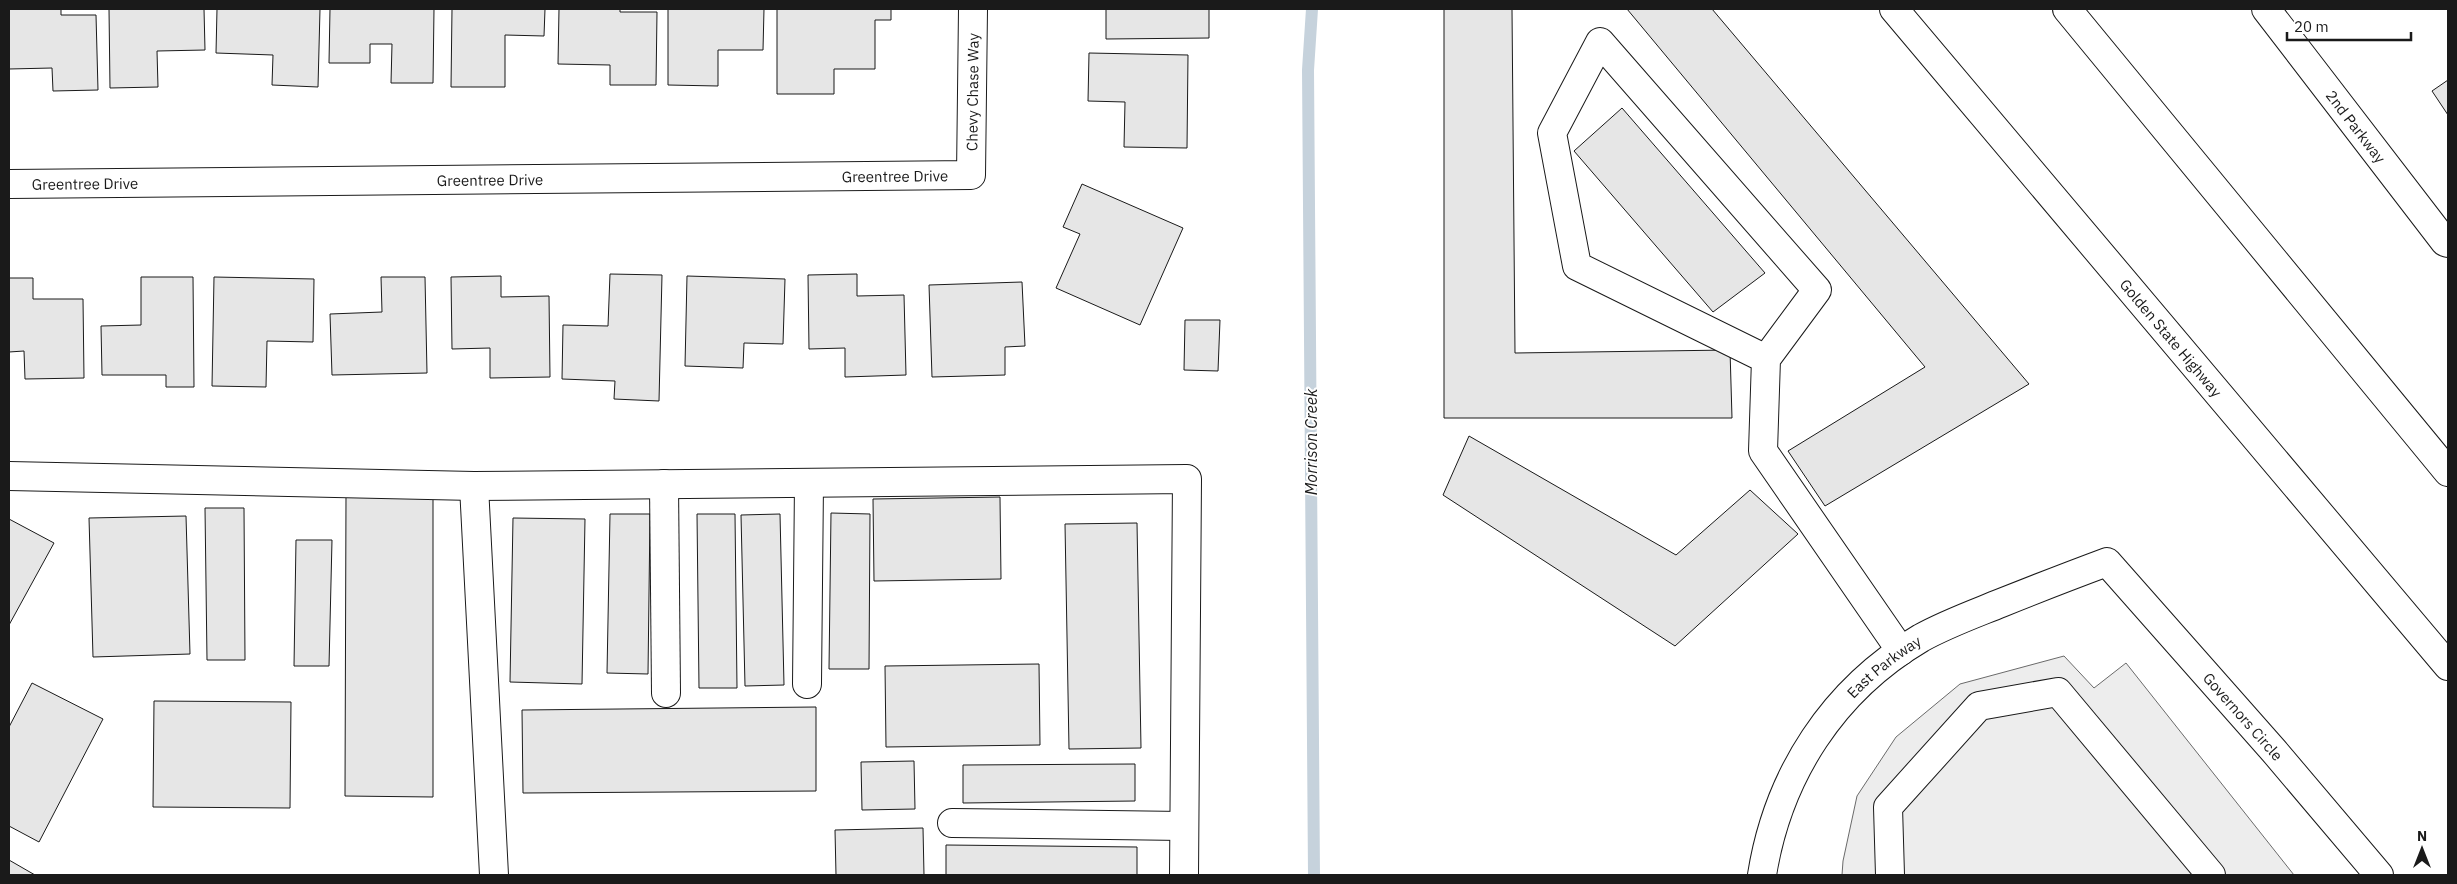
<svg xmlns="http://www.w3.org/2000/svg" width="2457" height="884" font-family="'IBM Plex Sans',sans-serif">
	<style>
		.parking { fill: #ededed; stroke: #6a6a6a }
		.lines { fill: none; stroke-linecap: round; stroke-linejoin: round }
		.stream { stroke: #c6d2dc; stroke-width: 12 }
		.building { fill: #e6e6e6; stroke: #1a1a1a }
		.minor-casing { stroke: #1a1a1a; stroke-width: 30 }
		.highway-casing { stroke: #1a1a1a; stroke-width: 30 }
		.minor { stroke: #fff; stroke-width: 28 }
		.highway { stroke: #fff; stroke-width: 28 }
		.labels { text-anchor: middle; dominant-baseline: central; stroke-width: 4; stroke-linejoin: round; paint-order: stroke }
		.street-label { font-size: 15px; fill: #1a1a1a; stroke: #fff }
		.water-label { font-size: 16px; font-style: italic; fill: #1a1a1a; stroke: #fff }
	</style>
	<rect width="100%" height="100%" fill="#fff"/>
	<path class="parking" d="M2064,656L2094,688L2126,663L2294,875H1842L1843,861L1857,796L1896,737L1960,684Z"/>
	<g class="lines">
		<path class="stream" d="M1312,9L1308,70L1314,875"/>
	</g>
	<path class="building" d="M9,9H61V15H96L98,90L53,91L52,68L9,69Z
		M109,9H204L205,50L157,51L158,87L110,88Z
		M217,9H320L318,87L272,85L273,55L216,53Z
		M330,9H434L433,83H391L392,44H370V63H329Z
		M452,9H545L544,36L505,35V87H451Z
		M559,9H620V12H657L656,85H610V65L558,64Z
		M668,9H764L763,50H718V86L668,85Z
		M777,9H891V20H875V69H834V94H777Z
		M1106,9H1209V38L1106,39Z
		M1444,9H1512L1515,353L1730,350L1732,418H1444Z
		M1627,9H1712L2029,384L1825,506L1788,451L1925,367Z
		M1089,53L1188,55L1187,148L1124,147L1125,102L1088,101Z
		M2448,80V115L2432,91Z
		M1622,108L1765,273L1713,312L1574,151Z
		M1082,184L1183,228L1140,325L1056,288L1080,234L1063,227Z
		M610,274L662,275L659,401L614,399L615,381L562,379L563,325L608,326Z
		M857,274V296L904,295L906,375L845,377V348L809,349L808,275Z
		M501,276V297L549,296L550,377L490,378V348L452,349L451,277Z
		M687,276L785,279L783,344L744,343L743,368L685,366Z
		M141,277H193L194,387H166V375H102L101,326L141,325Z
		M214,277L314,279L313,342L267,341L266,387L212,386Z
		M381,277H425L427,373L332,375L330,314L382,312Z
		M9,278H33V299H83L84,378L25,379L24,351L9,352Z
		M1022,282L1025,346L1005,347V375L932,377L929,285Z
		M1185,320H1220L1218,371L1184,370Z
		M1469,436L1676,555L1750,490L1798,534L1675,646L1443,495Z
		M346,493H433V797L345,796Z
		M1000,497L1001,579L874,581L873,499Z
		M205,508H244L245,660H207Z
		M831,513L870,514L869,669H829Z
		M610,514H650L648,674L607,673Z
		M697,514H735L737,688H699Z
		M780,514L784,685L745,686L741,515Z
		M186,516L190,654L93,657L89,518Z
		M513,518L585,519L582,684L510,682Z
		M9,519L54,543L9,625Z
		M1137,523L1141,748L1069,749L1065,524Z
		M296,540H332L329,666H294Z
		M1039,664L1040,745L886,747L885,666Z
		M32,683L103,719L39,842L9,826V727Z
		M154,701L291,702L290,808L153,807Z
		M816,707V791L523,793L522,710Z
		M914,761L915,809L862,810L861,762Z
		M1135,764V801L963,803V765Z
		M923,828L924,875H836L835,830Z
		M946,845L1137,847V875H946Z
		M9,860L35,875H9Z"/>
	<g class="lines">
		<g class="minor-casing">
			<g id="minor">
				<path id="s1" d="M2266,9L2445,242L2448,243"/>
				<path id="s2" d="M9,184L971,175L973,9"/>
				<path d="M1766,359L1577,266L1552,133L1600,42L1817,290L1766,359L1763,451L1901,651"/>
				<path d="M9,476L474,486L1187,479L1184,875"/>
				<path d="M664,484L666,693"/>
				<path d="M474,486L494,875"/>
				<path d="M807,684L809,483"/>
				<path d="M952,823L1183,826"/>
				<path id="s3" d="M1762,875C1778,775 1833,690 1921,638C1946,624 1974,614 2001,603C2036,589 2072,575 2107,562L2274,751L2379,875"/>
				<path d="M1890,875L1888,807L1979,706L2058,692L2211,875"/>
			</g>
		</g>
		<g class="highway-casing">
			<g id="highway">
				<path id="s4" d="M1894,9L2448,666"/>
				<path d="M2067,9L2448,472"/>
			</g>
		</g>
		<use href="#minor" class="minor"/>
		<use href="#highway" class="highway"/>
	</g>
	<g class="labels">
		<g class="street-label">
			<text stroke="none"><textPath href="#s2" startOffset="1045">Chevy Chase Way</textPath></text>
			<text stroke="none"><textPath href="#s1" startOffset="148">2nd Parkway</textPath></text>
			<text stroke="none"><textPath href="#s2" startOffset="886">Greentree Drive</textPath></text>
			<text stroke="none"><textPath href="#s2" startOffset="481">Greentree Drive</textPath></text>
			<text stroke="none"><textPath href="#s2" startOffset="76">Greentree Drive</textPath></text>
			<text stroke="none"><textPath href="#s4" startOffset="430">Golden State Highway</textPath></text>
			<text stroke="none"><textPath href="#s3" startOffset="248">East Parkway</textPath></text>
			<text stroke="none"><textPath href="#s3" startOffset="702">Governors Circle</textPath></text>
		</g>
		<g class="water-label">
			<text transform="translate(1311 442) rotate(-90)">Morrison Creek</text>
		</g>
	</g>
	<rect width="2457" height="884" fill="none" stroke="#1a1a1a" stroke-width="20"/>
	<g transform="translate(2422 849)" stroke="#ffffff" stroke-width="4" paint-order="stroke">
	<path d="M0-4L9 19L0 12L-9 19Z" fill="#1a1a1a"/>
	<text y="-8" font-size="14" font-weight="bold" text-anchor="middle" fill="#1a1a1a">N</text>
	</g>
	<path d="M2287 32v8h124v-8" fill="none" stroke="#1a1a1a" stroke-width="2.5"/>
	<text x="2294" y="32" font-size="15" fill="#1a1a1a" stroke="#ffffff" stroke-width="4" paint-order="stroke">20 m</text>
</svg>
